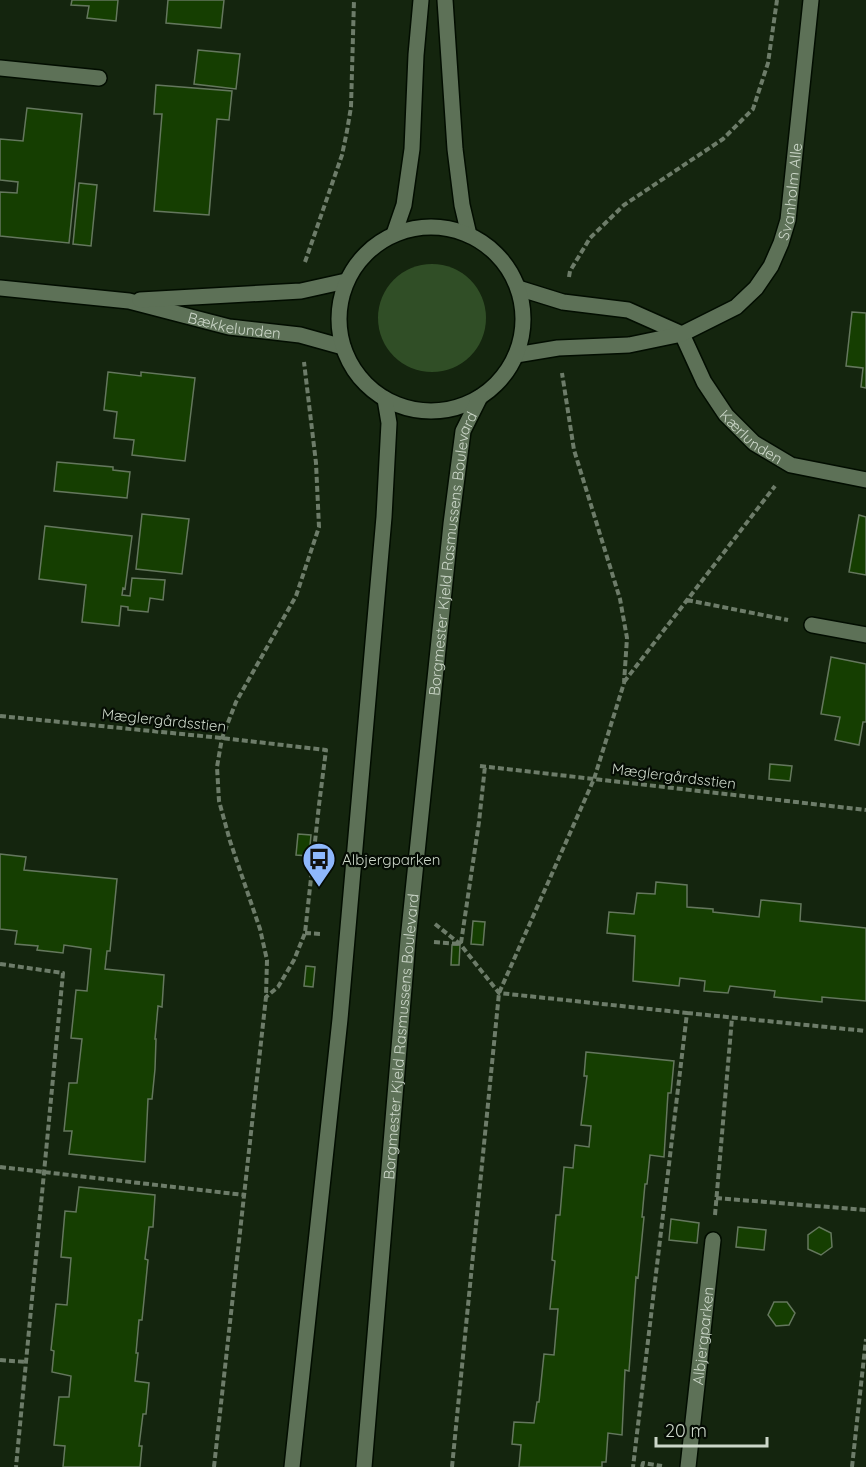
<svg xmlns="http://www.w3.org/2000/svg" width="866" height="1467" font-family="Quicksand,sans-serif">
	<style>
		.green { fill: #304e26 }
		.building { fill: #153e01; stroke: #64775d; stroke-width: 1.5 }
		.lines { fill: none; stroke-linecap: round; stroke-linejoin: round }
		.minor-casing { stroke: #020d00; stroke-width: 18 }
		.tertiary-casing { stroke: #020d00; stroke-width: 18 }
		.path { stroke: #6d7c69; stroke-width: 4; stroke-dasharray: 6 3; stroke-linecap: butt }
		.minor { stroke: #5d7157; stroke-width: 15 }
		.tertiary { stroke: #5d7157; stroke-width: 15 }
		.labels { text-anchor: middle; dominant-baseline: central; stroke-width: 4.5; stroke-linejoin: round; paint-order: stroke }
		.street-label { font-size: 15px; fill: #ccd7c9; stroke: #050c04 }
		.poi-label { font-size: 15px; fill: #ccd7c9; stroke: #050c04; text-anchor: start }
	</style>
	<rect width="100%" height="100%" fill="#14250e"/>
	<path class="green" d="M378 318a54 54 0 1 1 108 0a54 54 0 1 1-108 0Z"/>
	<path class="building" d="M72,0H118L116,21L87,18L89,6L71,5Z
		M168,0H224L221,28L166,23Z
		M198,50L240,54L236,89L194,84Z
		M156,85L232,91L229,120L217,119L209,215L154,211L162,114H154Z
		M27,108L82,114L69,243L0,236V192L17,193L18,182L0,180V139L23,141Z
		M79,183L97,185L91,246L73,244Z
		M852,312L866,313V388L861,387L863,368L846,366Z
		M108,372L141,376V372L195,378L185,461L132,455L134,440L114,438L117,412L104,410Z
		M57,462L113,467V470L130,472L127,498L54,491Z
		M142,514L189,519L182,574L136,569Z
		M859,515L866,517V575L849,572Z
		M45,526L132,536L125,589L123,588L122,595L130,596L132,578L165,580L163,600L150,598L148,612L128,610V607L121,606L119,626L82,622L86,585L39,579Z
		M831,657L866,664V722H863L859,745L835,740L840,717L821,714Z
		M770,764L792,766L790,781L769,779Z
		M298,834L311,835L309,856L296,855Z
		M0,854L26,857L24,870L117,879L110,951H107L105,969L164,975L162,1007L158,1006L155,1039H156L155,1069L152,1099H148L145,1162L69,1154L72,1131H64L69,1083H77L82,1039L71,1038L76,990L87,991L91,949L64,945L63,953L37,950L38,946L15,944L17,931L0,929Z
		M656,882L687,885V907L713,909V912L759,917L761,900L801,904L800,921L866,928V1001L822,997V1002L774,997L775,991L730,986L728,993L704,991L705,981L680,978L679,986L633,981L635,936L607,933L609,912L634,914L637,893L655,894Z
		M473,921L485,922L483,945L471,944Z
		M452,945H460L459,965H451Z
		M306,966L315,967L313,987L304,986Z
		M586,1052L674,1061L671,1093H668L664,1157L650,1155L647,1184H645L642,1217H644L638,1278L636,1277L629,1371L625,1370L622,1435L608,1433L606,1462H602V1467H519L521,1445L512,1444L514,1422L534,1423L537,1402H539L544,1354L554,1355L558,1309H550L555,1261L552,1260L556,1215H560L564,1167L573,1168L575,1145L589,1147L591,1126L581,1125L587,1076H584Z
		M79,1187L155,1195L153,1227H149L145,1259L148,1260L142,1320H139L136,1353H138L135,1381L149,1383L146,1414H143L139,1446H142L140,1467H63L65,1446L54,1445L59,1397H69L71,1376L52,1372L54,1351L51,1350L56,1304L67,1305L71,1258L61,1257L65,1211L76,1212Z
		M671,1219L699,1223L697,1243L669,1240Z
		M738,1227L766,1230L764,1250L736,1247Z
		M819,1227L831,1233L832,1247L821,1255L808,1249V1235Z
		M774,1302H787L795,1313L789,1325L776,1326L768,1315Z"/>
	<g class="lines">
		<g class="minor-casing">
			<g id="minor">
				<path d="M0,68L99,78"/>
				<path id="s1" d="M0,288L129,301L229,327L300,335L343,347"/>
				<path d="M518,288L563,302L628,310L682,334"/>
				<path d="M140,300L301,291L346,281"/>
				<path id="s2" d="M682,334L704,382L726,415L754,443L791,465L866,480"/>
				<path id="s3" d="M516,355L558,348L629,345L682,334L736,307L756,288L771,266L781,243L788,220L811,0"/>
				<path d="M812,625L866,635"/>
				<path id="s4" d="M688,1467L713,1240"/>
			</g>
		</g>
		<g class="tertiary-casing">
			<g id="tertiary">
				<path d="M445,0L455,149L462,205L469,235"/>
				<circle cx="431" cy="319" r="92"/>
				<path d="M394,234L404,205L412,149L416,55L421,0"/>
				<path d="M292,1467L340,1019L384,517L389,423L385,399"/>
				<path id="s5" d="M364,1467L408,940L451,524L463,431L480,397"/>
			</g>
		</g>
		<path class="path" d="M305,262L342,155L347,131L351,107L354,0
			M569,277L570,271L590,238L624,205L723,139L753,109L768,63L777,0
			M687,600L788,620
			M624,682L775,486
			M0,716L222,738L326,750L319,805L305,933L294,960L278,987L266,997
			M480,766L866,810
			M435,924L460,944L499,993L687,1013L633,1467
			M305,933L322,934
			M434,942L460,944
			M461,943L479,822L485,766
			M0,964L63,973L16,1467
			M687,1013L866,1031
			M0,1167L244,1195
			M716,1198L866,1210
			M715,1215L732,1018
			M0,1360L26,1362
			M214,1467L266,997L267,960L260,929L230,841L219,801L217,767L222,738L236,702L296,596L319,527L316,463L304,362
			M452,1467L499,993L594,779L624,683L627,638L620,599L574,450L562,373
			M642,1467L643,1463L662,1466
			M852,1467L866,1339"/>
		<use href="#minor" class="minor"/>
		<use href="#tertiary" class="tertiary"/>
	</g>
	<defs>
		<g id="bus-pin" transform="scale(1.725)"><path d="M0 17L-7.5 6A9.5 9.5 0 1 1 7.5 6Z" fill="#8eb8fd" stroke="#050c04"/><path d="M-5-6H5V4H4V6H2V4H-2V6H-4V4H-5ZM-3.5-4V0h7V-4ZM-3.5 1.2v1.5H-2V1.2ZM2 1.2v1.5H3.5V1.2Z" fill="#111"/></g>
	</defs>
	<g fill-rule="evenodd">
		<use href="#bus-pin" x="319" y="859"/>
	</g>
	<g class="labels">
		<g class="street-label">
			<text stroke="none"><textPath href="#s3" startOffset="360">Svanholm Alle</textPath></text>
			<text stroke="none"><textPath href="#s1" startOffset="238">Bækkelunden</textPath></text>
			<text stroke="none"><textPath href="#s2" startOffset="126">Kærlunden</textPath></text>
			<text stroke="none"><textPath href="#s5" startOffset="918">Borgmester Kjeld Rasmussens Boulevard</textPath></text>
			<text transform="translate(164 720) rotate(6)">Mæglergårdsstien</text>
			<text transform="translate(674 776) rotate(7)">Mæglergårdsstien</text>
			<text stroke="none"><textPath href="#s5" startOffset="432">Borgmester Kjeld Rasmussens Boulevard</textPath></text>
			<text stroke="none"><textPath href="#s4" startOffset="132">Albjergparken</textPath></text>
		</g>
		<g class="poi-label">
			<text x="342" y="859">Albjergparken</text>
		</g>
	</g>
	<path d="M656 1437v9h111v-9" fill="none" stroke="#ccd7c9" stroke-width="3"/>
	<text x="665" y="1437" font-size="18" fill="#ccd7c9" stroke="#050c04" stroke-width="4.5" paint-order="stroke">20 m</text>
</svg>
